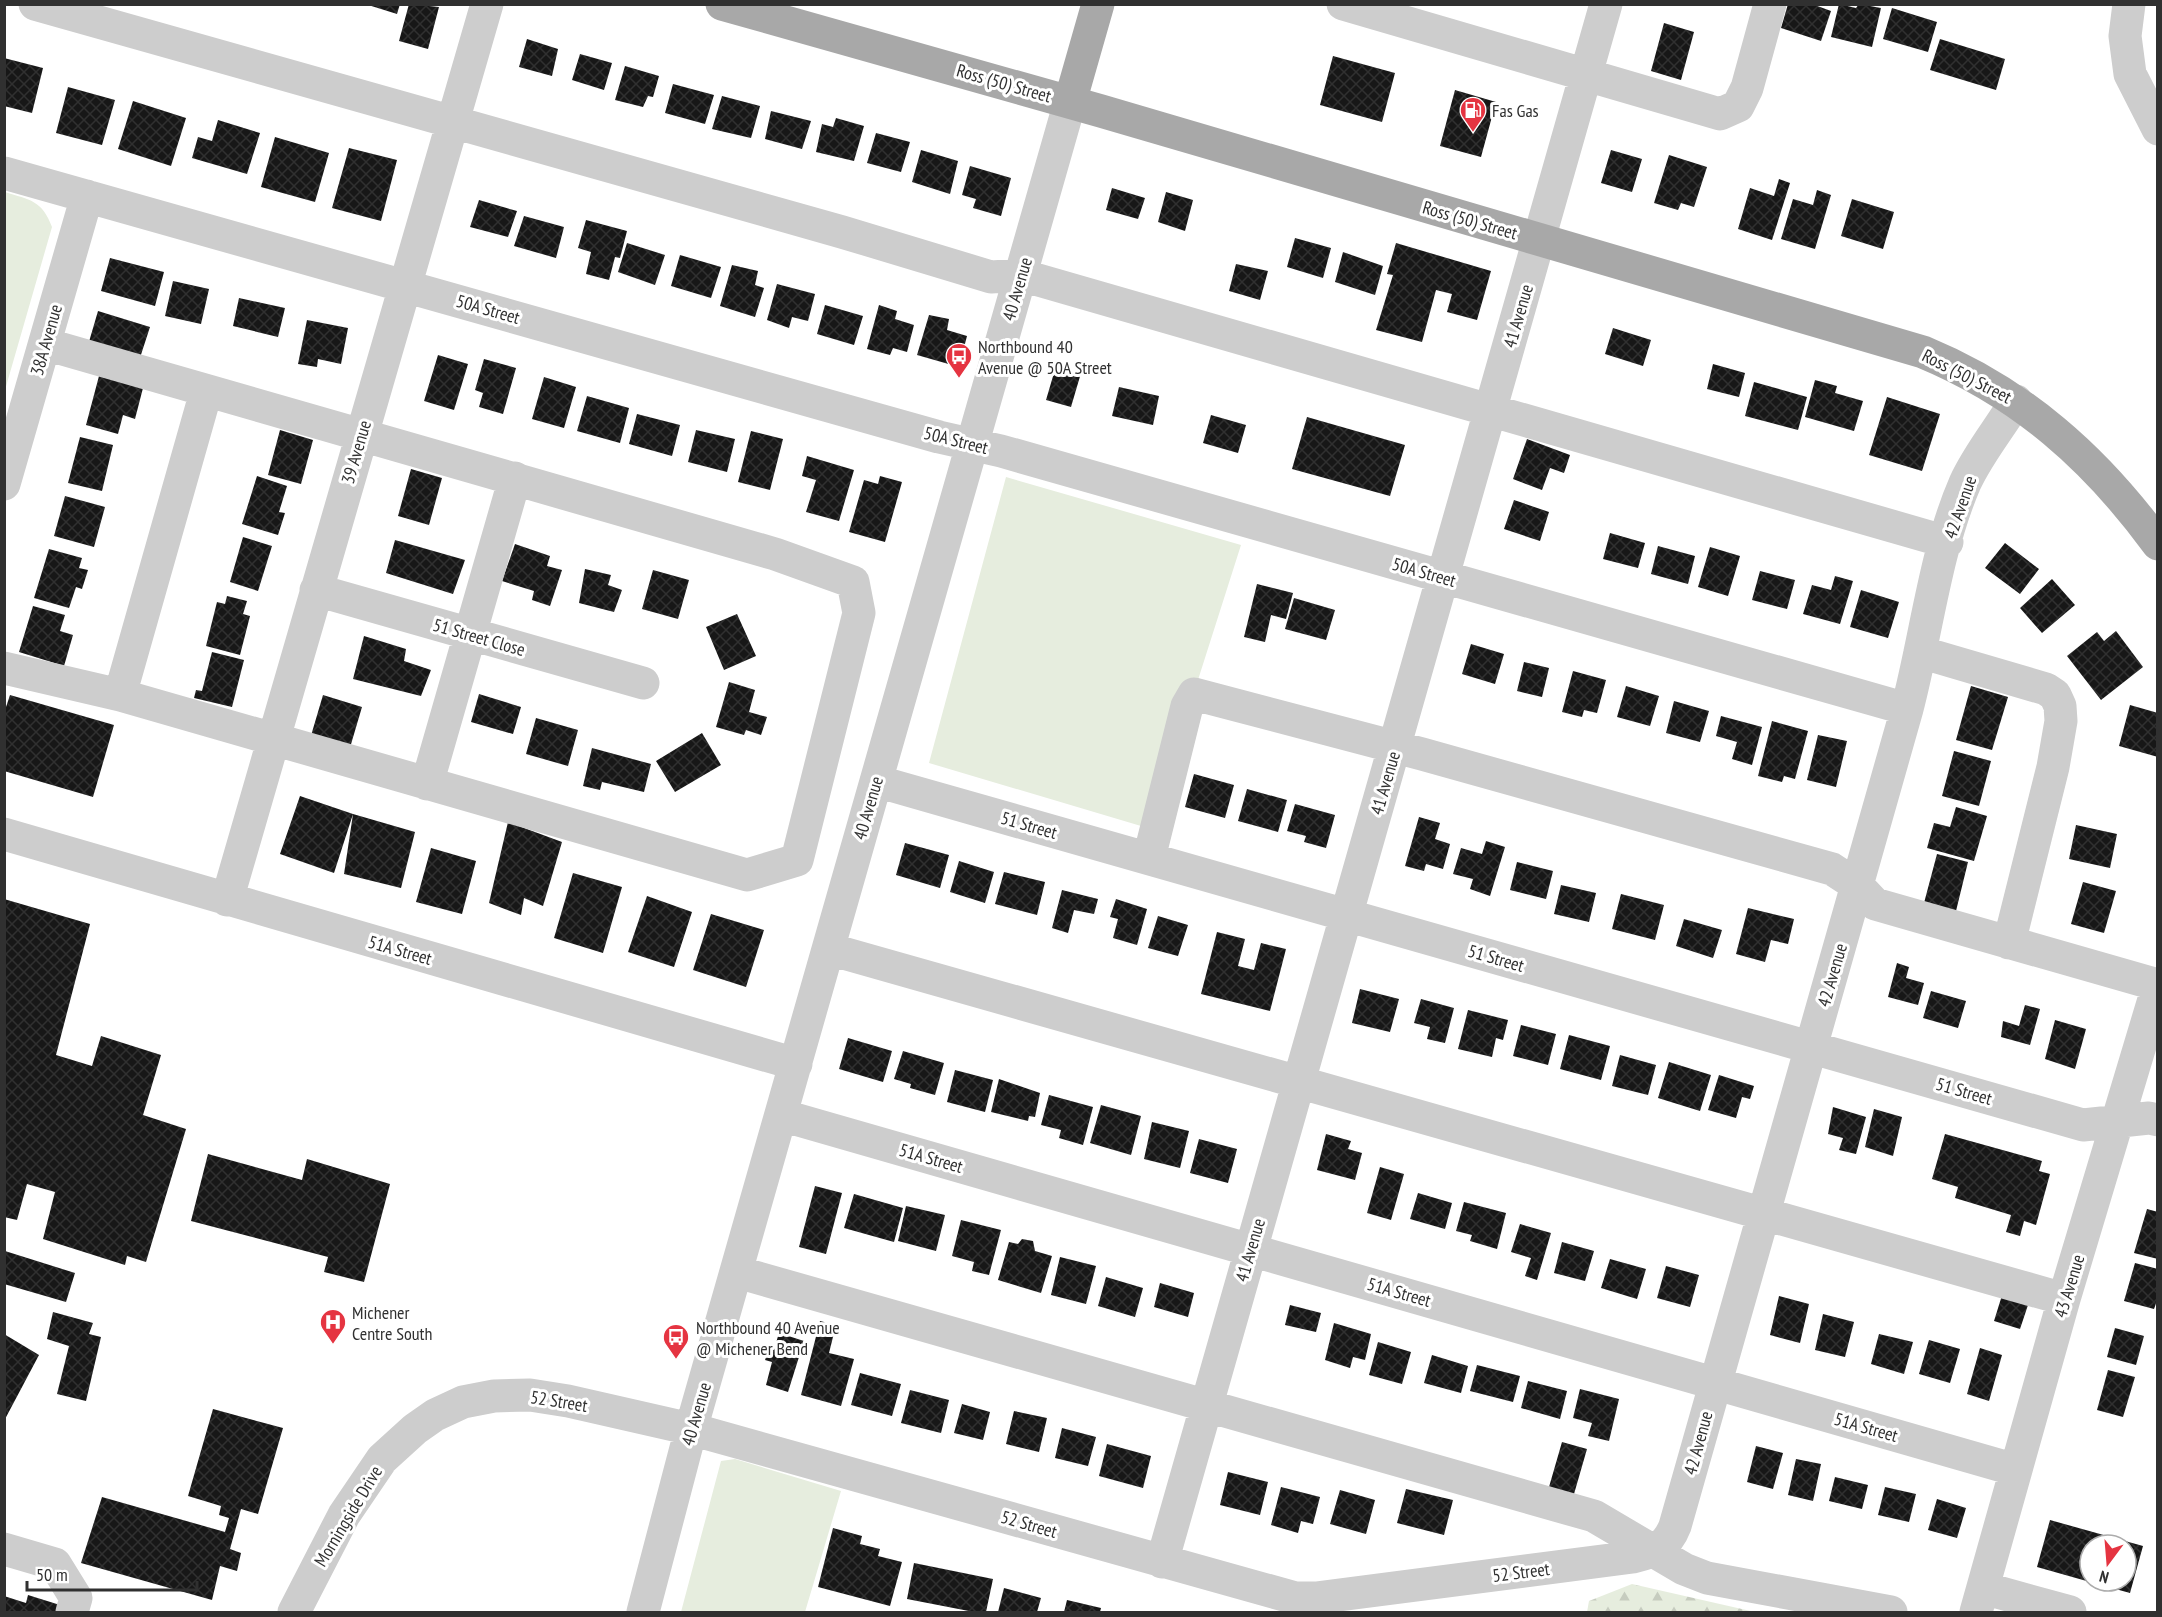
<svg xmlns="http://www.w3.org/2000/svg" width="2162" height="1617" font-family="'PT Sans Narrow',sans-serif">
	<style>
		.green { fill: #e6edde }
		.forest { fill: url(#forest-firs) }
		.building { fill: url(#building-cross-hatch) }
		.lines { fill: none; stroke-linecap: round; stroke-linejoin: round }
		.minor { stroke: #cdcdcd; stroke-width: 33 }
		.major { stroke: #a8a8a8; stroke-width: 33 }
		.labels { text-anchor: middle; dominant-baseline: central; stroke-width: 6; stroke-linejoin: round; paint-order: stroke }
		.street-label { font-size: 18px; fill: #303030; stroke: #fff }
		.poi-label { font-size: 18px; fill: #303030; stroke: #fff; text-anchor: start }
	</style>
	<defs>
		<pattern id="forest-firs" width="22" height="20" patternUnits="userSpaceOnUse" patternTransform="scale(1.5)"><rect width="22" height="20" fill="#e6edde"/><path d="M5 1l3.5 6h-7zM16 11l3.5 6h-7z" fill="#c6ccbf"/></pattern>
		<pattern id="building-cross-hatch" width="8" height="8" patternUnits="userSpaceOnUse" patternTransform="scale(1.5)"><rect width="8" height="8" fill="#171717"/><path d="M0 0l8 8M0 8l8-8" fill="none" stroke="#303030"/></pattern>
	</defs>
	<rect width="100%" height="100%" fill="#fff"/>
	<path class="green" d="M5,192C30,200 42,200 52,227L5,390Z
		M1006,477L1241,545L1197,683L1141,826L929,763Z
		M735,1459L841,1491L805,1612H681L721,1461Z"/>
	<path class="forest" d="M1632,1584L1755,1612H1587L1589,1601Z"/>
	<path class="building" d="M365,4H400L397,14Z
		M409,4L439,7L428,49L399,41Z
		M1788,4H1812L1831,11L1821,41L1781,28Z
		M1839,4L1856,8L1859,4L1881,8L1872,47L1831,37Z
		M1892,8L1937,22L1928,52L1883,39Z
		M1664,23L1694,32L1681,80L1651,71Z
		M527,39L558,49L552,76L519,67Z
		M1940,39L2005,59L1996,90L1930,70Z
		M580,54L612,63L604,90L572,80Z
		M1333,56L1395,73L1382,122L1320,105Z
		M4,58L43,68L32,113L4,106Z
		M625,66L659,76L653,97L648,96L643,107L615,100Z
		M673,84L714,95L705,124L665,113Z
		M68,87L115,100L102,145L56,133Z
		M1455,90L1496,102L1481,157L1440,146Z
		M722,96L760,106L751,138L712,129Z
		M133,101L186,118L171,166L118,149Z
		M771,111L811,121L802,149L765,139Z
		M836,118L864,126L854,161L816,152L822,124L833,127Z
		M218,120L260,133L247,174L192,158L198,137L212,141Z
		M876,133L910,142L901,172L867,163Z
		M275,137L329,153L315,202L261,187Z
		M349,148L397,160L381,221L332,208Z
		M921,150L958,161L950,194L912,182Z
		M1611,150L1642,159L1632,192L1601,183Z
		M1669,155L1707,167L1694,207L1681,203L1678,210L1654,203Z
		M970,166L1011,178L1001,216L973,208L976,199L962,195Z
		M1779,179L1790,183L1772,240L1738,229L1750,188L1774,196Z
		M1112,188L1145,198L1138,219L1106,210Z
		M1817,190L1831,195L1815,249L1781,239L1793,199L1813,205Z
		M1166,192L1193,200L1185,231L1158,222Z
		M1852,199L1894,212L1883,249L1841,236Z
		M479,200L517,211L508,237L470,227Z
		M524,216L564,227L556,258L514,246Z
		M586,220L627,231L620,258L615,257L609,280L586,274L591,252L578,248Z
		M1295,238L1331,248L1323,278L1287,267Z
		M627,243L665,255L655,285L618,272Z
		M1396,243L1491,271L1477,320L1447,312L1452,294L1436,290L1422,342L1376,330L1393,275L1387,274Z
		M1343,252L1383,266L1375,295L1335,282Z
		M680,255L721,267L711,298L671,286Z
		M110,258L164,272L155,306L101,291Z
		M1236,264L1268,271L1260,300L1229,291Z
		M732,265L758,271L755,285L764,288L755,317L720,306Z
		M173,281L209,289L201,324L165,316Z
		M777,284L815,294L808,321L792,317L789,328L767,320Z
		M239,298L285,308L278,337L233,326Z
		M825,305L863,316L854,345L817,334Z
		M879,305L897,311L895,319L914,325L907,352L893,348L890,355L867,349Z
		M98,311L150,327L137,367L86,352Z
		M929,315L949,319L947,330L967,336L959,367L917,355Z
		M307,320L348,328L341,364L318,359L317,367L298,364Z
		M1613,328L1651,340L1643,366L1605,354Z
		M438,355L468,364L454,410L424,401Z
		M484,359L516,368L503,414L479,407L483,393L475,390Z
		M1713,364L1745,373L1739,397L1707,389Z
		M1056,366L1081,373L1071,407L1046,400Z
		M99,376L143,388L135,419L123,415L118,434L86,425Z
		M544,377L576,387L564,428L532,419Z
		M1815,380L1837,386L1835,393L1863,401L1854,431L1805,417Z
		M1754,382L1807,397L1798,430L1745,416Z
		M1119,387L1159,396L1153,425L1112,416Z
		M587,396L629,408L620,443L577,431Z
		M1887,397L1940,414L1922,471L1869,455Z
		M637,414L680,425L672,456L629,444Z
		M1211,415L1246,425L1238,453L1203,443Z
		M1307,417L1405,445L1390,496L1292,469Z
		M280,430L313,440L301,484L268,475Z
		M696,430L735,439L727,472L688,462Z
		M751,431L783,439L770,490L738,482Z
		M80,437L113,445L102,491L68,483Z
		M1527,439L1570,455L1564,473L1550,468L1542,490L1513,479Z
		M807,456L854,470L839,521L806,512L816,480L802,476Z
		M411,469L442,478L429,525L398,516Z
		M257,476L287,486L279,512L285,513L278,535L242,524Z
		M880,476L902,482L885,542L849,532L864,480L878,484Z
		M65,496L105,507L94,547L54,536Z
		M1514,500L1549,512L1540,541L1504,529Z
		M1610,533L1645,543L1638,568L1603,559Z
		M243,537L272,546L258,591L230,582Z
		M395,540L465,560L453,594L386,573Z
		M2005,543L2039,569L2020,594L1985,568Z
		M515,544L550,556L547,566L562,570L550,606L532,600L534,591L502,581Z
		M1658,546L1695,556L1688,584L1651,574Z
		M1710,547L1740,556L1728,596L1698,587Z
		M49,549L82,558L79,568L88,570L82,589L76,587L69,608L34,598Z
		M585,569L611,575L608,585L622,590L614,612L579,603Z
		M653,570L689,580L678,619L642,609Z
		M1760,571L1795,580L1787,609L1752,600Z
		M1835,576L1853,581L1840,624L1803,614L1812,585L1831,590Z
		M2052,579L2075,605L2042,633L2020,608Z
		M1257,584L1293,593L1286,619L1271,615L1265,642L1244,637Z
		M1861,590L1899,602L1888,638L1850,627Z
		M227,596L247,601L243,614L250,616L240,655L206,646L217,602L225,604Z
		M1294,598L1335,610L1326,640L1285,629Z
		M33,606L65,615L60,631L73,635L64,666L19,652Z
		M737,614L756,656L724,670L706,627Z
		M2116,631L2143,667L2101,700L2067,656L2097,632L2104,641Z
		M364,636L406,649L404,661L431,670L421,696L353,679Z
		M1471,644L1504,654L1495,684L1462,674Z
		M212,652L244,660L232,707L194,698L196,690L202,691Z
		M1524,662L1549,668L1542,697L1517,691Z
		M1573,671L1606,680L1597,713L1584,710L1582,717L1562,712Z
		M729,682L755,690L749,712L767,717L761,735L746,730L744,735L716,727Z
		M1626,686L1659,696L1650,726L1617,717Z
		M1971,686L2008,697L1992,750L1956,740Z
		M479,694L521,707L513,734L471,722Z
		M10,695L114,725L93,797L4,771V713Z
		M323,695L362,707L349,751L310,739Z
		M1674,701L1709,711L1700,742L1666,733Z
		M2130,705L2158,713V757L2119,746Z
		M1721,716L1762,727L1752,765L1732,759L1737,742L1716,736Z
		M536,718L578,730L568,766L526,754Z
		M1772,721L1808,731L1795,779L1784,776L1782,782L1758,776Z
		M702,733L721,765L675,792L656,761Z
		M1818,735L1847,741L1836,787L1807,780Z
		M592,748L651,764L644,792L602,782L600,790L583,786Z
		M1954,751L1991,761L1979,806L1942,796Z
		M1194,774L1234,785L1225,818L1185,807Z
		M1247,789L1287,800L1278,832L1238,821Z
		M300,796L353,814L334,873L280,854Z
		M1295,804L1335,815L1326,848L1304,842L1306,836L1287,831Z
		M1956,807L1987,816L1974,861L1927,848L1934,823L1950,827Z
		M353,814L415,832L401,888L344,874Z
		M1419,817L1440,823L1435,839L1450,844L1443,869L1426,864L1424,871L1405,866Z
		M508,822L562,842L543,906L524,898L521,915L489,903Z
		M2076,825L2117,834L2110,868L2069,859Z
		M1486,841L1505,847L1490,896L1470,889L1473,879L1453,874L1461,848L1482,854Z
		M905,843L949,855L940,888L896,875Z
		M431,848L476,861L462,914L416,902Z
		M1937,854L1968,862L1956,911L1924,903Z
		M959,861L994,872L985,903L950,892Z
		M1517,862L1553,871L1546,899L1510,890Z
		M1004,872L1045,882L1037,915L995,904Z
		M573,873L622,887L603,953L554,938Z
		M2083,882L2116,891L2104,933L2071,924Z
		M1561,885L1596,893L1589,922L1554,914Z
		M1062,890L1098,899L1094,914L1074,910L1068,933L1052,928Z
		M1621,894L1664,905L1655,940L1612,929Z
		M647,896L692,912L674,967L628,952Z
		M4,899L90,924L56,1055L92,1066L101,1036L161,1055L143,1115L186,1129L146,1262L127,1256L125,1265L43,1239L55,1192L27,1184L17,1220L4,1217Z
		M1116,899L1147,909L1137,945L1113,938L1118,919L1110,917Z
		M1748,908L1794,919L1788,944L1771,940L1765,962L1736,954Z
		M711,914L764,930L746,987L693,970Z
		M1158,916L1188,925L1178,956L1148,948Z
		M1684,919L1722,930L1713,958L1676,946Z
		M1217,932L1245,939L1238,966L1254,970L1261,943L1286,949L1270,1011L1201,994Z
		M1897,963L1909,967L1906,978L1924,983L1918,1005L1888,997Z
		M1360,989L1399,999L1390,1032L1352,1023Z
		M1931,991L1966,1001L1958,1028L1923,1018Z
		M1421,999L1454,1008L1445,1043L1427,1039L1430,1027L1414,1023Z
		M2025,1005L2040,1009L2030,1045L2001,1037L2003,1021L2019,1026Z
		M1468,1010L1508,1020L1503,1040L1496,1038L1492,1057L1458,1049Z
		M2055,1020L2086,1029L2075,1069L2045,1059Z
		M1521,1025L1556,1034L1548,1065L1513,1056Z
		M1569,1035L1610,1046L1601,1080L1560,1069Z
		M848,1038L892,1051L883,1082L839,1069Z
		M903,1051L944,1063L935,1095L910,1088L911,1084L894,1079Z
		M1620,1055L1656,1065L1648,1095L1612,1086Z
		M1669,1062L1711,1075L1700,1111L1658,1098Z
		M955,1070L993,1080L985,1112L947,1102Z
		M1719,1075L1754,1086L1750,1099L1742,1097L1736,1118L1708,1110Z
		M999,1079L1040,1093L1035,1117L1029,1116L1028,1121L991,1112Z
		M1049,1095L1093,1107L1083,1145L1059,1138L1061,1130L1041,1125Z
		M1101,1105L1141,1116L1131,1155L1090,1143Z
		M1833,1107L1866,1117L1856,1154L1839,1150L1843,1138L1828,1134Z
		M1874,1109L1902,1117L1893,1156L1865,1147Z
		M1152,1122L1189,1131L1180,1168L1144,1159Z
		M1326,1134L1351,1141L1348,1149L1362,1153L1355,1180L1317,1170Z
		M1945,1134L2042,1161L2039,1171L2050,1174L2036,1225L2024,1221L2020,1236L2006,1232L2011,1215L1955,1198L1958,1187L1932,1179Z
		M1199,1139L1237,1149L1228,1183L1190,1173Z
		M208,1154L302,1180L307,1159L390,1184L364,1282L324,1272L328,1257L191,1221Z
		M1380,1167L1404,1174L1391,1220L1367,1213Z
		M815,1186L842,1193L826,1254L799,1247Z
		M1418,1193L1452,1203L1445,1229L1410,1219Z
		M854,1194L903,1208L894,1242L844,1228Z
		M1464,1202L1506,1213L1497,1249L1470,1241L1472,1235L1456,1231Z
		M906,1206L945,1215L936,1251L898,1241Z
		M2147,1209L2158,1212V1259L2134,1253Z
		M961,1220L1001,1230L989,1275L972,1271L974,1262L952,1256Z
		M1520,1224L1551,1233L1537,1280L1525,1276L1531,1258L1511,1252Z
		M1022,1239L1033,1241L1035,1251L1052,1256L1041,1293L998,1280L1009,1242L1018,1244Z
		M1562,1242L1594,1251L1585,1281L1554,1273Z
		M5,1251L75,1273L66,1302L4,1284Z
		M1060,1257L1096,1266L1086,1304L1051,1295Z
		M1610,1259L1646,1269L1637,1299L1601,1288Z
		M2135,1263L2158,1269V1298L2154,1309L2124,1301Z
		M1666,1266L1699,1275L1690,1307L1657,1298Z
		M1106,1277L1143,1288L1135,1317L1098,1306Z
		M1160,1283L1194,1293L1188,1317L1154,1307Z
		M2003,1292L2030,1299L2020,1329L1994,1321Z
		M1779,1296L1809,1304L1800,1343L1770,1335Z
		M1290,1305L1321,1313L1316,1332L1285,1325Z
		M53,1312L93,1323L89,1334L101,1337L86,1401L57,1394L69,1346L47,1339Z
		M1823,1314L1854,1322L1845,1357L1815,1350Z
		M820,1321L836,1325L829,1353L854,1359L841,1406L801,1395Z
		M1334,1323L1371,1334L1365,1360L1353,1357L1350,1368L1325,1360Z
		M2115,1328L2144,1336L2136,1365L2107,1357Z
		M779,1333L804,1341L788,1392L766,1385L772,1362L765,1360L770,1345L775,1346Z
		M4,1334L39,1355L4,1421Z
		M1879,1334L1913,1342L1904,1374L1871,1364Z
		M1929,1340L1960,1349L1950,1383L1919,1374Z
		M1378,1342L1411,1352L1402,1384L1369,1375Z
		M1980,1348L2002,1355L1989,1401L1967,1394Z
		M1432,1355L1468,1366L1461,1393L1424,1383Z
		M1477,1365L1520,1376L1513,1402L1470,1391Z
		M2108,1370L2135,1377L2123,1417L2097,1410Z
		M860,1373L901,1384L892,1416L851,1405Z
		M1528,1381L1567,1391L1560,1419L1521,1408Z
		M1580,1389L1619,1399L1609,1441L1588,1436L1592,1423L1573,1418Z
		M910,1390L949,1400L941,1433L901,1423Z
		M962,1404L990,1412L983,1440L954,1433Z
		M213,1409L283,1428L258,1514L241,1509L230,1549L241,1553L237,1571L220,1566L212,1600L81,1563L102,1497L225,1532L229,1518L219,1515L221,1506L188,1496Z
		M1014,1411L1047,1418L1039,1452L1006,1444Z
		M1062,1428L1096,1437L1088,1466L1055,1458Z
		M1562,1442L1587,1449L1574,1494L1549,1487Z
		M1107,1444L1151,1456L1143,1488L1099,1476Z
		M1756,1446L1783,1453L1773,1489L1747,1482Z
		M1796,1459L1821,1464L1813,1501L1788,1495Z
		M1228,1472L1268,1482L1260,1515L1220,1505Z
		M1835,1477L1868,1485L1862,1509L1829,1501Z
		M1281,1487L1320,1497L1313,1524L1301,1521L1298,1533L1271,1525Z
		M1885,1487L1916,1494L1909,1522L1878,1515Z
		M1406,1489L1453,1500L1444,1535L1397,1523Z
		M1340,1490L1375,1500L1366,1534L1330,1524Z
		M1937,1499L1966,1508L1957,1538L1928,1530Z
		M2050,1520L2143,1546L2130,1593L2090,1582L2126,1581V1545H2090V1582L2037,1567Z
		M833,1528L862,1536L860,1544L880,1549L878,1556L902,1562L890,1606L818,1587Z
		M914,1563L993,1579L986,1612H974L907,1599Z
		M1004,1588L1041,1598L1037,1612H998Z
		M28,1595L60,1605L58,1612H4V1596L26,1603Z
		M1067,1600L1101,1608L1100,1612H1064Z"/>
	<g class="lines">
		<path class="minor" d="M35,4L842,232L991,277L1021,275L1947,542
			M1343,4L1720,114L1738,106L1747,88L1770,4
			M2129,4L2125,36L2130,74L2158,129
			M4,173L939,437L1001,451L1907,709
			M4,484L87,196
			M316,590L643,683
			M1920,652L2046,689L2055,695L2060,706L2061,721L2053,767L2009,943
			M4,668L120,695L747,875L797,860L859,613L853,582L775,554L45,344
			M120,695L206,392
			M876,781L2083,1125L2149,1118L2158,1120
			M427,784L515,478
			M4,834L796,1064
			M1149,858L1187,706L1194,694L1422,754L1832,869L1858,886L1875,904L2158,985
			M227,900L487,4
			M829,949L2064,1299
			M781,1115L2016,1470
			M737,1272L1594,1516L1684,1569L1707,1578L1891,1612
			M4,1549L55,1564L76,1598L72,1612
			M1162,1562L1606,4
			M1983,1588L2070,1612
			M294,1612L344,1515L382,1459L415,1429L435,1415L463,1402L494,1396L530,1395L568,1401L691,1429L1295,1598H1316L1633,1557C1654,1552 1667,1547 1675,1526L1907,709C1926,637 1935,552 1965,483C1978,454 2000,428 2016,401
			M643,1612L691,1429L1070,102
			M1976,1612L2064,1299L2158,986"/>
		<path class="major" d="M722,4L1101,111L1923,352C2022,393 2095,458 2158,544
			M1070,102L1098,4"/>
	</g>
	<defs>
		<g id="fuel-pin" transform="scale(1.35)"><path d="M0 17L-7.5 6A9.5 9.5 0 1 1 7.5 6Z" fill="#e53441" stroke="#fff"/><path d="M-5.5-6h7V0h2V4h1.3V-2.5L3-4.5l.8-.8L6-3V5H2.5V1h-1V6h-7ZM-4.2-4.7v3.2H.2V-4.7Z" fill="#fff"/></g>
		<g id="bus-pin" transform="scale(1.35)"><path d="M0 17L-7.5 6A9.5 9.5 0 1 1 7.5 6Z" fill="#e53441" stroke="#fff"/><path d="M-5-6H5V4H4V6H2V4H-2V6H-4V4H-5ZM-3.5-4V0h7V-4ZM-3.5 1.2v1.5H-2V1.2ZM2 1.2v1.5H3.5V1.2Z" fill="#fff"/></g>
		<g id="hospital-pin" transform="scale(1.35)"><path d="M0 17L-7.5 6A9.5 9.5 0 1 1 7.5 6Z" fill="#e53441" stroke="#fff"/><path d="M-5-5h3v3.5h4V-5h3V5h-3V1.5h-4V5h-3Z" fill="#fff"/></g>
	</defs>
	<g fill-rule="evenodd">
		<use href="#fuel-pin" x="1473" y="110"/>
		<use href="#bus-pin" x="959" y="356"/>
		<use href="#hospital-pin" x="333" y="1322"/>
		<use href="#bus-pin" x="676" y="1337"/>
	</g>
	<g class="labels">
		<g class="street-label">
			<text transform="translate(1004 83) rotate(16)">Ross (50) Street</text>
			<text transform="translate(1470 220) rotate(16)">Ross (50) Street</text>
			<text transform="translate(1017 289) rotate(-74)">40 Avenue</text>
			<text transform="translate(488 309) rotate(16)">50A Street</text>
			<text transform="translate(1518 316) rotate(-74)">41 Avenue</text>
			<text transform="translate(46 340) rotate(-74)">38A Avenue</text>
			<text transform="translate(1967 376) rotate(27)">Ross (50) Street</text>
			<text transform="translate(956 440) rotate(14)">50A Street</text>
			<text transform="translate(356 452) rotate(-74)">39 Avenue</text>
			<text transform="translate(1960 507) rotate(-71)">42 Avenue</text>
			<text transform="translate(1424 572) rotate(16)">50A Street</text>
			<text transform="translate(479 637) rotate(16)">51 Street Close</text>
			<text transform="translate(1385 783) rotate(-74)">41 Avenue</text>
			<text transform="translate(868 808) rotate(-74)">40 Avenue</text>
			<text transform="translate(1029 825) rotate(16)">51 Street</text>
			<text transform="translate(400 950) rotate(16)">51A Street</text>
			<text transform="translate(1496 958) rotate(16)">51 Street</text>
			<text transform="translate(1832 975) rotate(-74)">42 Avenue</text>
			<text transform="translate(1964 1091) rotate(16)">51 Street</text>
			<text transform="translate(931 1158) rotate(16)">51A Street</text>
			<text transform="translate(1250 1250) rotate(-74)">41 Avenue</text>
			<text transform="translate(2069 1286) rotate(-73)">43 Avenue</text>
			<text transform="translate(1399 1292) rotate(16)">51A Street</text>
			<text transform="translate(559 1401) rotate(9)">52 Street</text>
			<text transform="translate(696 1414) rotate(-74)">40 Avenue</text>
			<text transform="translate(1866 1427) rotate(16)">51A Street</text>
			<text transform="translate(1698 1443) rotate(-75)">42 Avenue</text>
			<text transform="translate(348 1516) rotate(-59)">Morningside Drive</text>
			<text transform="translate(1029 1524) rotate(16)">52 Street</text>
			<text transform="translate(1521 1572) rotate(-7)">52 Street</text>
		</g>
		<g class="poi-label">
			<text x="1492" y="110">Fas Gas</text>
			<text x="978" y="346">Northbound 40<tspan x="978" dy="21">Avenue @ 50A Street</tspan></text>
			<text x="352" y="1312">Michener<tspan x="352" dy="21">Centre South</tspan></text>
			<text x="696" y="1327">Northbound 40 Avenue<tspan x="696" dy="21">@ Michener Bend</tspan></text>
		</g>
	</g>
	<rect width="2162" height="1617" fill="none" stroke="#303030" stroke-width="12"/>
	<g transform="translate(2108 1563) rotate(196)"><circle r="28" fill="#ffffff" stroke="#acacac" stroke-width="1.5"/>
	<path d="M0-4.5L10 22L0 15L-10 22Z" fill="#e53441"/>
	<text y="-9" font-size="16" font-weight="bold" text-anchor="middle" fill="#303030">N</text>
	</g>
	<path d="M27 1581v9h170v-9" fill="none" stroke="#303030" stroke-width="3"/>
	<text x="36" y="1581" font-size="18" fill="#303030" stroke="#ffffff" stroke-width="4.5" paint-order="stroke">50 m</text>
</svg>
